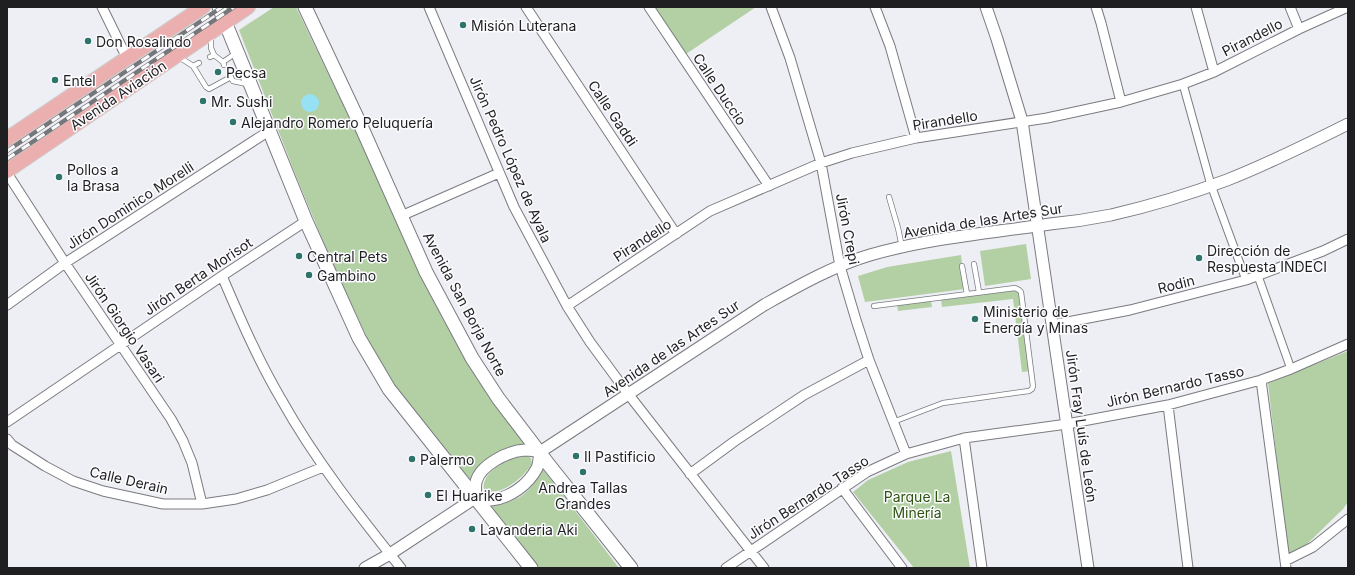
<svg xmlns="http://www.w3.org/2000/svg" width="1355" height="575" font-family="Inter,sans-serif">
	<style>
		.green { fill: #b3d0a5 }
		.water { fill: #96e1f3 }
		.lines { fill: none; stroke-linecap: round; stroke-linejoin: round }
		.service-casing { stroke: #7a7b80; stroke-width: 6 }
		.pedestrian-casing { stroke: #7a7b80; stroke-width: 9 }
		.minor-casing { stroke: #7a7b80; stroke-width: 11 }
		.tertiary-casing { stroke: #7a7b80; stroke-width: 13 }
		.secondary-casing { stroke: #7a7b80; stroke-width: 15 }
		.primary-casing { stroke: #cecece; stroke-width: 16 }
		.service { stroke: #fff; stroke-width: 4.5 }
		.pedestrian { stroke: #fff; stroke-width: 7 }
		.minor { stroke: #fff; stroke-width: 9 }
		.tertiary { stroke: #fff; stroke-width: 11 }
		.secondary { stroke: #fff; stroke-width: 13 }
		.primary { stroke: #ecafb0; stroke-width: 14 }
		.rail-casing { stroke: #76777a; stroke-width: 4.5 }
		.rail { stroke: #fcfcff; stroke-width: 3; stroke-dasharray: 9; stroke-linecap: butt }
		.poi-dot { fill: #2f746a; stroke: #fcfcff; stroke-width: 1.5 }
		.labels { text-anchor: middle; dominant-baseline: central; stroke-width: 3; stroke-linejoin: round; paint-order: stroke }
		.poi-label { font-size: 14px; fill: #1f1f21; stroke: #fcfcff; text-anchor: start }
		.street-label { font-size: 14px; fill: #1f1f21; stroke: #fcfcff }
		.park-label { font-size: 14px; fill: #2d550f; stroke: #fcfcff }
	</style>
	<rect width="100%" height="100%" fill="#eeeff4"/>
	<path class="green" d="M274,7H296L359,138L435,304L467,363L525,443C520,446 515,446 509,447C492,452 482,467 472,480L469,478L411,411L378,361L330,258L296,176L239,30Z
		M654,7H756L686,54Z
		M1026,244L1031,279L985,286L980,251Z
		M961,255L965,289L865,302L858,276L887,267Z
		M1020,290L1031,371L1022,372L1013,299L942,307L941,299Z
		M931,301L932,307L898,311L897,305Z
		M1348,351V502L1343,509L1306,545L1288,555L1268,383Z
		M951,451L970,568H914L853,492L868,480L908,462Z
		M520,456H527L531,458L532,464C524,477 500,498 484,490C481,472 506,460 520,456Z
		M543,469L619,568H538L489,506C521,500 526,497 543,469Z"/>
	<path class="water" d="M301 103a9 9 0 1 1 18 0a9 9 0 1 1-18 0Z"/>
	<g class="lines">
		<g class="service-casing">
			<path id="service" d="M214,55L223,62
				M179,57L193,66L199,63
				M210,57L214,55L211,48V36
				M224,65L223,62L236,53
				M193,66L206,87L209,89L231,77
				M230,76L233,81L247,84
				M889,197L898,228L902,247
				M974,264L979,292
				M962,266L967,294
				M874,306L1015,288L1019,290L1021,292L1033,386L1032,389L1029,391L943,403L893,422"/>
		</g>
		<g class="pedestrian-casing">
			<path id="pedestrian" d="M1183,84L1211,185L1246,280
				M1258,276L1291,369"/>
		</g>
		<g class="minor-casing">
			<path id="minor" d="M102,7L127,58
				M429,7L514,207L567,306L590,342L629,395L764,568
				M526,7L676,234
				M649,7L769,186
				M771,7L790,58L821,163L840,266L856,320L869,360L906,454
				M875,7L890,46L916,138
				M1096,7L1101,23L1121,102
				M1196,7L1214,72
				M1290,7L1299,29
				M7,173L65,263L171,419L183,441L192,463L202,504
				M401,216L499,173
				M222,276C240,318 258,360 281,399C315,460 358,514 401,568
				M7,305L65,263L269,131
				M567,306L710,211L821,163L852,153L916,138L1047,118L1121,102L1183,84L1214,72L1299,29L1348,7
				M1052,325L1130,310L1246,280L1323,251L1348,239
				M1261,380L1286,568
				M1168,405L1188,568
				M7,422L222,276L306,221
				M964,438L982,568
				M7,439L12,445L45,466L73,481L103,491L163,504H202L236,499L267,490L323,467
				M690,474L735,441L804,395L869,360
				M842,488L902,568
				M1285,561L1313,547L1348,519
				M726,568L867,472L906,454L964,438L1067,424L1168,405L1261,380L1291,369L1348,344"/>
		</g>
		<g class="tertiary-casing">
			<path id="tertiary" d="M986,7L997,39L1022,121L1088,568
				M540,452L764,305C798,286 833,266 870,255C929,238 990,233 1050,224C1071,222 1091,219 1111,215C1150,206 1190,194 1227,180C1268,164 1308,144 1348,124
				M475,498C476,493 475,487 476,482C480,465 508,451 525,450C530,450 536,451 540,452
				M365,568L390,554L475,498C480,499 486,500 491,500C510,498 528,485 537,468C539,464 539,457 540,452"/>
		</g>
		<g class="secondary-casing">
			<path id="secondary" d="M219,7L306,221L359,338L389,389L531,568
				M305,7L361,126L426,272L472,358L498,398L549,465L631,568"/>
		</g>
		<g class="primary-casing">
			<path id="primary" d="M7,139L203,7
				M7,171L248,7"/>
		</g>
		<use href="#service" class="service"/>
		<use href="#pedestrian" class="pedestrian"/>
		<use href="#minor" class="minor"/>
		<use href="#tertiary" class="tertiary"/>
		<use href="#secondary" class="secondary"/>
		<use href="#primary" class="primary"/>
		<g class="rail-casing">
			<path id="rail" d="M7,151L222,7
				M7,159L234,7"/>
		</g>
		<use href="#rail" class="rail"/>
	</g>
	<g class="poi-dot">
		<circle cx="463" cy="25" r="4"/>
		<circle cx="88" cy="41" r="4"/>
		<circle cx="218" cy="72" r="4"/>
		<circle cx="55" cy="80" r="4"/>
		<circle cx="203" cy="101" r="4"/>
		<circle cx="233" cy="122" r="4"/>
		<circle cx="59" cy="177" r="4"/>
		<circle cx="299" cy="256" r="4"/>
		<circle cx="1199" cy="258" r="4"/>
		<circle cx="309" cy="275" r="4"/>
		<circle cx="975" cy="319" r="4"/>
		<circle cx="576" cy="456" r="4"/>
		<circle cx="412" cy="459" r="4"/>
		<circle cx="583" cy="472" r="4"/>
		<circle cx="428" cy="495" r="4"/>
		<circle cx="472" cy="529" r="4"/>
	</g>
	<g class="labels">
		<g class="poi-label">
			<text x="471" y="25">Misión Luterana</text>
			<text x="96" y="41">Don Rosalindo</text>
			<text x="226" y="72">Pecsa</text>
			<text x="63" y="80">Entel</text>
			<text x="211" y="101">Mr. Sushi</text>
			<text x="241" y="122">Alejandro Romero Peluquería</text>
			<text x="67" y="169">Pollos a<tspan x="67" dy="16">la Brasa</tspan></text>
			<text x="1207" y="250">Dirección de<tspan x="1207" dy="16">Respuesta INDECI</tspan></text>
			<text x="307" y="256">Central Pets</text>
			<text x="317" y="275">Gambino</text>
			<text x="983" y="311">Ministerio de<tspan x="983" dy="16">Energía y Minas</tspan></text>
			<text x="584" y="456">Il Pastificio</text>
			<text x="420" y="459">Palermo</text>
			<text x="583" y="487" text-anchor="middle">Andrea Tallas<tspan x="583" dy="16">Grandes</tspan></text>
			<text x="436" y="495">El Huarike</text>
			<text x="480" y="529">Lavanderia Aki</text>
		</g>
		<g class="street-label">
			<text transform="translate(1252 37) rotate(-27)">Pirandello</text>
			<text transform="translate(720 89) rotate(56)">Calle Duccio</text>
			<text transform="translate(118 95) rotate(-34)">Avenida Aviación</text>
			<text transform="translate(613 113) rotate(56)">Calle Gaddi</text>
			<text transform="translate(945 120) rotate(-9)">Pirandello</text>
			<text transform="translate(511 159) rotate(66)">Jirón Pedro López de Ayala</text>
			<text transform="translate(130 205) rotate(-33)">Jirón Dominico Morelli</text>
			<text transform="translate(983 220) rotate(-9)">Avenida de las Artes Sur</text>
			<text transform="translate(848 229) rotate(79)">Jirón Crepi</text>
			<text transform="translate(642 240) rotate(-33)">Pirandello</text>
			<text transform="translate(198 276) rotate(-34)">Jirón Berta Morisot</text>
			<text transform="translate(1176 284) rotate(-14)">Rodin</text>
			<text transform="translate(465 304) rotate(62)">Avenida San Borja Norte</text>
			<text transform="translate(125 327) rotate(56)">Jirón Giorgio Vasari</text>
			<text transform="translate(671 348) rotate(-34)">Avenida de las Artes Sur</text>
			<text transform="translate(1175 386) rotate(-13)">Jirón Bernardo Tasso</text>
			<text transform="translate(1082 426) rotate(82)">Jirón Fray Luís de León</text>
			<text transform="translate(129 480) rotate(13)">Calle Derain</text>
			<text transform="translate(808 497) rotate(-33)">Jirón Bernardo Tasso</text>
		</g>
		<g class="park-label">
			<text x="917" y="496">Parque La<tspan x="917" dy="16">Minería</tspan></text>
		</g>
	</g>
	<rect width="1355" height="575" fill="none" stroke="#1f1f21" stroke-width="16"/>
</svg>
